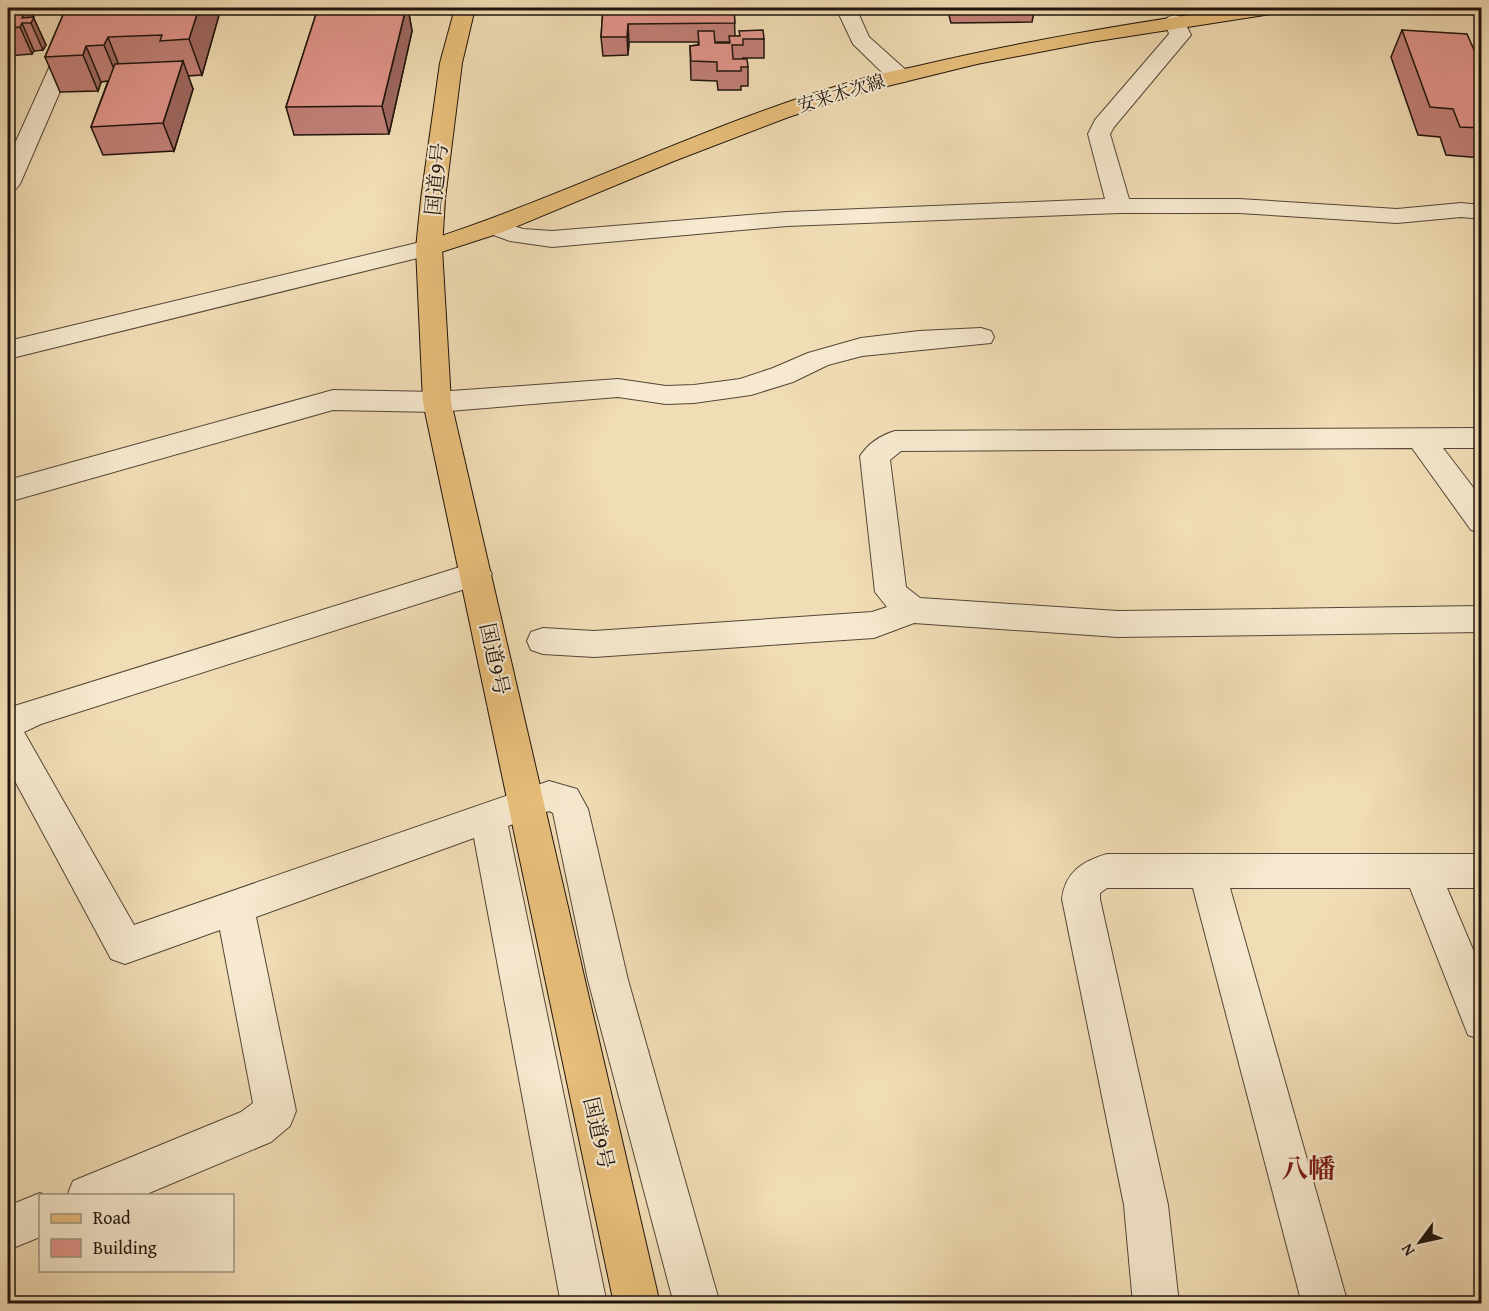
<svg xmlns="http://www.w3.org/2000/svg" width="1489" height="1311" font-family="'Gentium Book Plus','Noto Serif JP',serif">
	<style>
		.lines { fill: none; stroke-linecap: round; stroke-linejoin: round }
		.minor-casing { stroke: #544637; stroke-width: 2 }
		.major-casing { stroke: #1f140d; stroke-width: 2 }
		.highway-casing { stroke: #1f140d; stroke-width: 2 }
		.minor { fill: #f6e9cf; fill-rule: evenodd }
		.major { fill: #e8be7a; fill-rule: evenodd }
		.highway { fill: #e8be7a; fill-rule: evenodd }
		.wall { fill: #c28078; stroke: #1f140d; stroke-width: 1.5; fill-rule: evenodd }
		.shaded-wall { fill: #9e6861; stroke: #1f140d; stroke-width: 1.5 }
		.building { fill: #e1958b; stroke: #1f140d; stroke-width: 1.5 }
		.labels { text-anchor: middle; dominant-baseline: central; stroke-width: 4.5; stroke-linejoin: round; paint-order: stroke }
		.far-street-label { font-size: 18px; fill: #1f140d; stroke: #f6e9cf }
		.street-label { font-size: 21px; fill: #1f140d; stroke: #f6e9cf }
		.near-neighbourhood-label { font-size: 27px; font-weight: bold; fill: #7a1f14; stroke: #f6e9cf }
	</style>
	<rect width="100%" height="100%" fill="#f1ddb5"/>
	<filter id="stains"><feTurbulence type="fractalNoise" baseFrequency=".00333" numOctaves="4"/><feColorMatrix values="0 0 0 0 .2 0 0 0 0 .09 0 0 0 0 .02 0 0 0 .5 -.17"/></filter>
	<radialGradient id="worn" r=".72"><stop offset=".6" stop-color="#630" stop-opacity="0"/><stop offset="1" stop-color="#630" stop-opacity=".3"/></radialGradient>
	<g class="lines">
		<g class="minor-casing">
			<path id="minor" d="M76,8H96L20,184L16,189L8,191V159Z
				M836,8H856L869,37L907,71L910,76L907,81L899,83L891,81L853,44Z
				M1175,15L1182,17L1191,35L1114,127L1110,134L1129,199H1239L1397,209L1461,203L1482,205V219L1461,217L1397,223L1239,213H1119L787,226L552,247L510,241L485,232L482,227L485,222L494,220L523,229L552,231L787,212L1105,199L1088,134L1095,120L1169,34L1165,21L1168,17Z
				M429,240L438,243L442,248L438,253L8,359V341Z
				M981,328L991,331L994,337L991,343L862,356L828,365L793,382L751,395L694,403L666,404L618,397L437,412L333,410L8,502V480L333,390L437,392L618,379L666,386L694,385L740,379L773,368L808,353L861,338L919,331Z
				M1482,428V448H1443L1482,499V533L1471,530L1412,448L901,451L890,460L906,587L920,598L1118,611L1482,606V632L1118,637L914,623L874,638L594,657L543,654L531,650L527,641L531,632L543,628L594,631L872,612L887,607L875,592L860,456C868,444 881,435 895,431Z
				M476,562L487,566L492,574L487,582L41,724L24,732L134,925L549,781L577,789L588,809L628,980L720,1304H674L588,980L553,813L549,811L508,826L607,1304H561L474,838L256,917L296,1111L290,1126L271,1142L142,1196H67L73,1181L241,1112L253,1103L220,930L125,964L111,959L8,768V708Z
				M1107,854H1482V888H1447L1482,971V1040L1468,1035L1410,888H1230L1348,1304H1302L1193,888H1107L1100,893V899L1168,1205L1179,1304H1133L1124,1205L1062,899C1065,872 1083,861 1107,854Z
				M40,1193L46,1196H40V1237L8,1250V1206Z"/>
		</g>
		<g class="major-casing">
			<path id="major" d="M1234,8H1281L1278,12L1271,14L1091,42L977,64L859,93L786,118L674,161L503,232L429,256L420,253L416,248L420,243C564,197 699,127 844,84C868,76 894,71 918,66C1023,41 1128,24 1234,8Z"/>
		</g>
		<g class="highway-casing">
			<path id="highway" d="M455,8H475L462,63L445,199L442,248L451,402L660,1304H614L423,402L416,248L421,199L440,63Z"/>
		</g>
		<use href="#minor" class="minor"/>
		<use href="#major" class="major"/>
		<use href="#highway" class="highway"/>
	</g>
	<path class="wall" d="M8,8H29L46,45L43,50L34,51L32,54L8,56Z
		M66,8H221L202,75L188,76L193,89L174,151L103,155L91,127L108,81L101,82L98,91L60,92L45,57Z
		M318,8H408L412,31L389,134L294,135L286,107Z
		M734,8L735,36L764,39V58H743L748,67V86H741V90H718L717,81L691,80L690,46L698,45V42H629L628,55L603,56L601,37L603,9ZM715,42H729V43H715Z
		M947,8H1035L1032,22L951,23Z
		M1402,30L1482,68V158L1446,155L1440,137L1418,135L1391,57Z"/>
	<path class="shaded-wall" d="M27,8H29L46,45L43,50L31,23L22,18Z
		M199,8H221L202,75L189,39Z
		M406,8H408L412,31L389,134L382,106Z
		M22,23L34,51L32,54L20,27Z
		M628,24L629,42L628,55L627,37Z
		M108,37L122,73L119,81L104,45Z
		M86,46L101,82L98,91L83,55Z
		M183,61L193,89L174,151L163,123Z"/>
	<path class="building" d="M8,8H27L22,18L34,17L31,23H22L20,27L8,28Z
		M66,8H199L189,39L160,41L162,35L108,37L104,45L86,46L83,55L45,57Z
		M318,8H406L382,106L286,107Z
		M734,8L735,23L628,24L627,37H601L603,9Z
		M763,30L764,39H743V45H732L733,59H747L748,67H741V71H717V62L691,61L690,46L699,45L698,31H714L715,43H730L729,36H740L739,31Z
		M1402,30L1467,34L1482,68V128L1460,127L1453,109L1430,107Z
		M183,61L163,123L91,127L115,64Z"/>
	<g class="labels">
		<g class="far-street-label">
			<text transform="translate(841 93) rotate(-17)">安来木次線</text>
		</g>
		<g class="street-label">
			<text transform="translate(436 179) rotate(-84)">国道9号</text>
			<text transform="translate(495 659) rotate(78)">国道9号</text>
			<text transform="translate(599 1133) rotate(77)">国道9号</text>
		</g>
		<g class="near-neighbourhood-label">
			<text x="1308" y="1168">八幡</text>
		</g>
	</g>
	<rect width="1489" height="1311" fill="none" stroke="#f1ddb5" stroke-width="30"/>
	<rect x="9" y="9" width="1471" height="1293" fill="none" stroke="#1f140d" stroke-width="3"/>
	<rect x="15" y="15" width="1459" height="1281" fill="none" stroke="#1f140d" stroke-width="1.5"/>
	<rect x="39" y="1194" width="195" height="78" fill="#f6e9cf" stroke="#a09481" stroke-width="1.5"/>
	<rect x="51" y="1214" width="30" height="9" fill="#e8be7a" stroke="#a09481" stroke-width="1.5"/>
	<text x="93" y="1224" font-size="18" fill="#1f140d">Road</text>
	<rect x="51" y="1239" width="30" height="18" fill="#e1958b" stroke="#a09481" stroke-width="1.5"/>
	<text x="93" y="1254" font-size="18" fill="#1f140d">Building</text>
	<g transform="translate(1420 1242) rotate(237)" stroke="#f6e9cf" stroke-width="4.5" paint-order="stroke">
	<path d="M0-4.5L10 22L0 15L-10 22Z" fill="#1f140d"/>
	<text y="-9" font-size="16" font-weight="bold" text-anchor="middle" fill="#1f140d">N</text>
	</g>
	<rect width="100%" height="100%" filter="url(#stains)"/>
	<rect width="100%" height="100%" fill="url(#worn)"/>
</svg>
